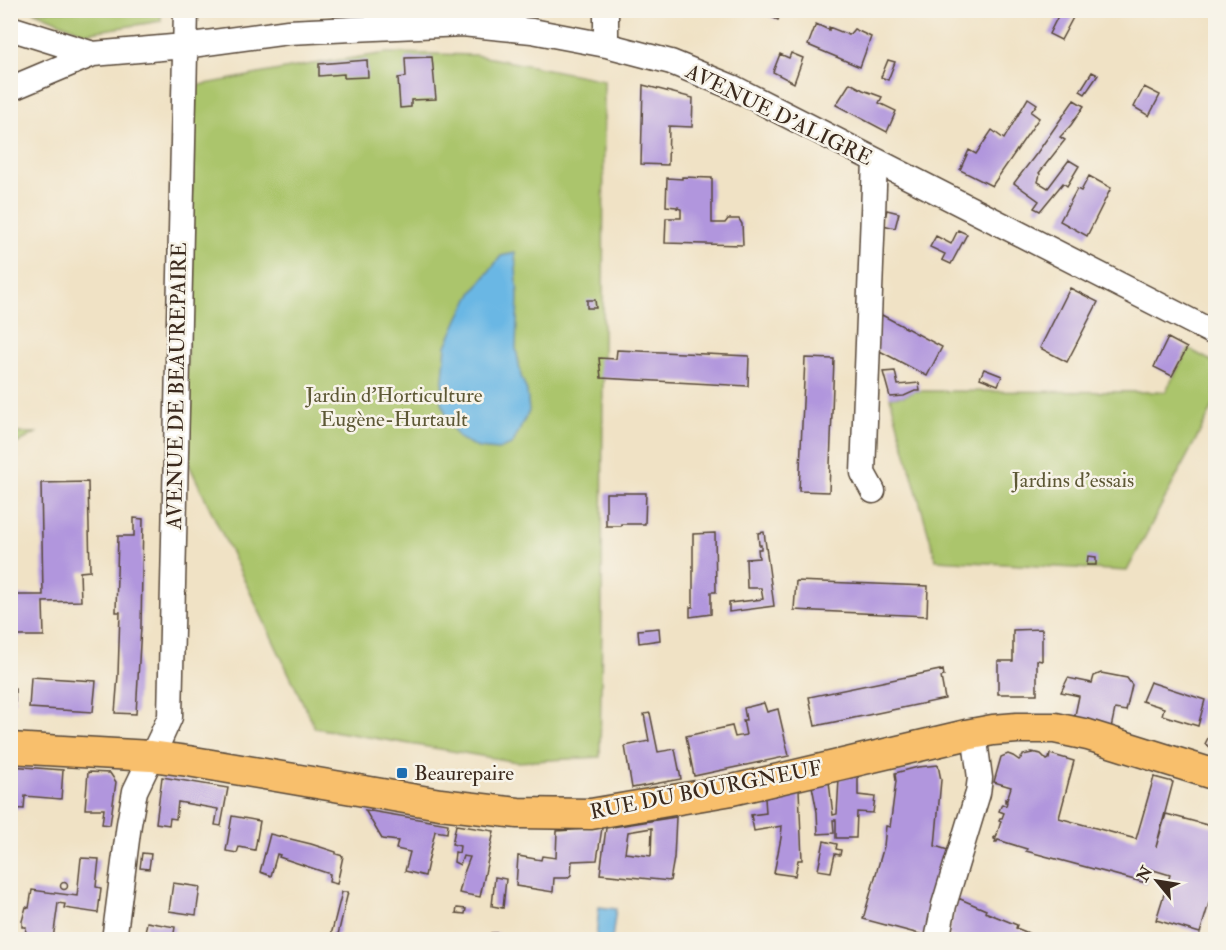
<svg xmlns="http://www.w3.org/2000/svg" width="1226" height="950" font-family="'IM FELL Double Pica',serif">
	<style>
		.green { fill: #abc56c; stroke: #737845; stroke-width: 1.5 }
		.water { fill: #6bb7e4; stroke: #537081; stroke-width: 1.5 }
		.building { fill: #b196dd; fill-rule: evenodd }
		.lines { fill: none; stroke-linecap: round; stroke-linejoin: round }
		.minor-casing { stroke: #564637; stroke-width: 27 }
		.major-casing { stroke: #564637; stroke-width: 33 }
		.minor { stroke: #fff; stroke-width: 24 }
		.major { stroke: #f8bf6c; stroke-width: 30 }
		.poi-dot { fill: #1f6fb2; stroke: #f7f3e8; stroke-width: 2 }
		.labels { text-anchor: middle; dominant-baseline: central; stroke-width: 5; stroke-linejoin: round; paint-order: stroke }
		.street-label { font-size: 21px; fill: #3b2a1e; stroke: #f7f3e8 }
		.park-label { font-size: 21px; fill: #5d5835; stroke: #f7f3e8 }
		.poi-label { font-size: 21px; fill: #3b2a1e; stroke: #f7f3e8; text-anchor: start }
	</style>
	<rect width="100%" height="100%" fill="#f7f3e8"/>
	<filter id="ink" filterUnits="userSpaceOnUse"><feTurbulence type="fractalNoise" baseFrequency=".0167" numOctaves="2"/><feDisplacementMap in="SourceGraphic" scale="12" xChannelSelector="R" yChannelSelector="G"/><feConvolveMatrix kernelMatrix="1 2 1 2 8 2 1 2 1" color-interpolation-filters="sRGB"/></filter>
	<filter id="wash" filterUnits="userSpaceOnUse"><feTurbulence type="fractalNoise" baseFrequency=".008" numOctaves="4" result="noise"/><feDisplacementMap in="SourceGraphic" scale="24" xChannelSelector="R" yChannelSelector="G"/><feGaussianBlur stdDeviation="1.35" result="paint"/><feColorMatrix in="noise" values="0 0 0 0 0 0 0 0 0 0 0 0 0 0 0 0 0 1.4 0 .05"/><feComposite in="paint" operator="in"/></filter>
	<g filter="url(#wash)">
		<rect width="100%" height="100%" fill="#f0e2c5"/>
		<path class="green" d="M33,11L161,10V21L85,33Z
			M387,53L475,55L604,80L602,618L600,757L517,762L315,728L184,454L195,86L306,65Z
			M1189,349L1215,363V403L1127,571L936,560L890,397L904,396L915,391L1165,392Z
			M11,433H36L11,447Z"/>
		<path class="water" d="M515,253L518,297L516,348L521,376L527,391L529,411L512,445L498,450L478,448L459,438L448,421L441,399L446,346L460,315L473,292L501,256Z
			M599,907L616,909L612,939H596Z"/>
		<g id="blocks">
			<path class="building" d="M756,10H782L778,20Z
				M1061,10H1077L1061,40L1049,34Z
				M816,24L829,30V27L849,35L854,29L871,37L860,67L808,45Z
				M791,53L803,58L794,83L773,72L780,54L789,58Z
				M432,57L436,99L411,100V107L400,108L398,78L406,77L405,58Z
				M367,60L368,77L344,78V74L319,76V64Z
				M888,60L895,62L888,80L881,77Z
				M1092,72L1098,75L1085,94L1080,91Z
				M850,83L863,90L882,97L879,103L896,111L887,132L836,105Z
				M643,85L693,98L692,127L669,126L668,165L641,164Z
				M1144,87L1160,95L1149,116L1134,107Z
				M1028,98L1037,104L1031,112L1039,118L992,186L960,170L969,150L976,154L992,130L1004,139Z
				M1074,100L1084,106L1071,125L1060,137L1065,140L1039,173L1040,174L1038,182L1048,188L1069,160L1079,166L1067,186L1063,183L1040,211L1034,208L1039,201L1014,183L1037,153Z
				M1089,176L1111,188L1087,236L1060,221L1077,189L1081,191Z
				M682,177L712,178V223H725L728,219H739L742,224L743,245L665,243L666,218H681V209L677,208L678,207L666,206L667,178L682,179Z
				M887,210L899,213L895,228L883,225Z
				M958,230L967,234L951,264L942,260L945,254L930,247L936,236L951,244Z
				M1070,288L1098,302L1067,362L1040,348Z
				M587,300H595L596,308H587Z
				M880,314L942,347L927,376L876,349Z
				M1168,338L1187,348L1172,376L1154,367Z
				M617,350L749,356L748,386L601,378L599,358L616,359Z
				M805,358L834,359L829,492L799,491Z
				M984,369L1002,376L998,385L980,378Z
				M895,371L898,385L919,383L920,391H915L904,396L890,397L883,372Z
				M88,482L90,571L80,572L81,601L43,602L44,636H15L16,595H43L41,483Z
				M606,493H646L645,524H621V526H606Z
				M134,518L143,519L141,626L136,714L115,713L118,675L120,612H116L118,536H134Z
				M764,532L774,606L729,612V603L763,599L761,588H747L746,559L759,558L758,549H761V545H759L758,533Z
				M715,533L716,592H711V614L690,617V607H693V534Z
				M1088,556L1096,557V565H1087Z
				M796,581L928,586L927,616L794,610Z
				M659,628L660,640L639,643L638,630Z
				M1042,629V661L1037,660V694H998V661H1013V630Z
				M940,670V671L943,670L944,676L941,677L945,699L815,726L809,697Z
				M1101,673L1127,678L1132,685L1126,711L1115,709L1111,728L1074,720L1079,696L1061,692L1068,678L1092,683L1094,676Z
				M31,677L96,681L93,712L29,708Z
				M1150,682L1205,700L1198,726L1162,715L1164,708L1142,701Z
				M10,689H15V702H10Z
				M764,703L767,712L778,709L789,756L694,776L686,736L732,726L735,737L746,735L743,720H746L744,708Z
				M650,713L658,752L675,749L681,779L632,788L625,746L649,741L644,714Z
				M1215,724V750L1205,744Z
				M1031,752L1041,754L1047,760L1049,759L1050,754L1074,761L1059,818L1136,839L1154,777L1173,782L1156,847L1166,814L1215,827V883L1200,933L1156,920L1170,875L1150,869L1146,883L1026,851L1027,849L998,840L997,842H995L996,840L994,839V837L996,838L1001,821L999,820L1000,818H1002L1004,813L999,811L1002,804L1006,806L1007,802H1005V799L1007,800L1011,787L994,782L1001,757L1008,754L1013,756L1019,760L1023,756V755L1032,753Z
				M938,765L941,780L935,846L951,851L927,936L863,919L884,846L886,826L890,827L896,781L895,773L918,767Z
				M10,766L63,770L61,799L25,796L24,809L10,808Z
				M88,772L110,773L116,782L110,825L102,824L104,809H85Z
				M858,774V795L875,797L873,813L857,812L856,838H836V820H833L834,833L818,834L817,812L812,786L829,782L833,815L837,814L839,779Z
				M162,777L228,788L221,826L215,825L218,809L178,802L176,819L170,818L169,825L156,823Z
				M799,789L802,860H798L795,876L774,873L781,838L782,826L754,831L751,815L766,813L765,798Z
				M365,810L448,824L447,833L435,831L425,876L405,871L410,852L396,849L398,841L382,839Z
				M232,816L260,821L255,850L239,847L237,853L226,851Z
				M676,817L674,858L670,881L600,874L606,828ZM652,828L651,856L625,853L628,832Z
				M456,825L494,831L480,897L459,893L464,873L470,857L463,856L460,865L454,862L455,852L459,853L460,846L452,844Z
				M602,828L597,860L572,861L571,875L567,878H554L553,892L516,886L518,856L541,860L542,856L556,858L557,831Z
				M270,834L311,844L336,852V854L343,856L337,884L329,882L330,874L279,857L280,855L277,854L271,876L260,872Z
				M824,841L837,844L836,849L841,850L840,855L835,854L831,872L818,870Z
				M142,853L151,854L149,869L140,868Z
				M81,858L99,859L96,887L101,888L98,913L64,908L65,904L58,903L53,939H25L26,927H22V921L26,907L29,908L32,890L77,896Z
				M495,877L506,879L503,908L492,906Z
				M60.5 886a3.5 3.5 0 1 1 7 0a3.5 3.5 0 1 1-7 0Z
				M173,883L200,887L196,915L169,911Z
				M342,892H348L337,939H330Z
				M958,898L986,910L985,912L1017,925L1016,928L1026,932L1036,937L1037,934L1049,939H975L973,938L968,939L962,937L961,939H959L948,935Z
				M457,908L466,909L465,914L456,913Z
				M147,922L175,927L173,939H144Z
				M491,933H499L498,939H492Z"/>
		</g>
	</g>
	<g filter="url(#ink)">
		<use href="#blocks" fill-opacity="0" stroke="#564637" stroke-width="1.5"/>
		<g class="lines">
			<g class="minor-casing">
				<path id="minor" d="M606,10V45
					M10,28L93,54
					M10,89L93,54L184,46L288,32L462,24L532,31L606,45L671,62L732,87L1216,334
					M873,491L863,473L875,161
					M114,940L129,824L135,791L161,737L170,717L186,10
					M937,940L944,905L978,793L980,778L974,733"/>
			</g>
			<g class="major-casing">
				<path id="major" d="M10,748L151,756L188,761L440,804L518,813L591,814L732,790L966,735L993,730L1017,728H1055L1088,735L1216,775"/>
			</g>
			<use href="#minor" class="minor"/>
			<use href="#major" class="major"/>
		</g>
	</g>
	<rect class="poi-dot" x="396" y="767" width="12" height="12" rx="3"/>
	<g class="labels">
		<g class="street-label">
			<text transform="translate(779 115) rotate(26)">AVENUE D'ALIGRE</text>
			<text transform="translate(177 386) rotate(-89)">AVENUE DE BEAUREPAIRE</text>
			<text transform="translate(706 790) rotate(-11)">RUE DU BOURGNEUF</text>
		</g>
		<g class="park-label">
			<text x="394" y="395">Jardin d'Horticulture<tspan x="394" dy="24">Eugène-Hurtault</tspan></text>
			<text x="1073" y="480">Jardins d’essais</text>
		</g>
		<g class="poi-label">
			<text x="414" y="773">Beaurepaire</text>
		</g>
	</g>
	<rect width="1226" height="950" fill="none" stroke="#f7f3e8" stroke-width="36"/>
	<g transform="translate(1157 881) rotate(300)" stroke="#f7f3e8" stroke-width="4.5" paint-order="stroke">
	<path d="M0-4.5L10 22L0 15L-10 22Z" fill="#3b2a1e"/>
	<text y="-9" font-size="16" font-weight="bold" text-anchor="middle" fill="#3b2a1e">N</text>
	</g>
</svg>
